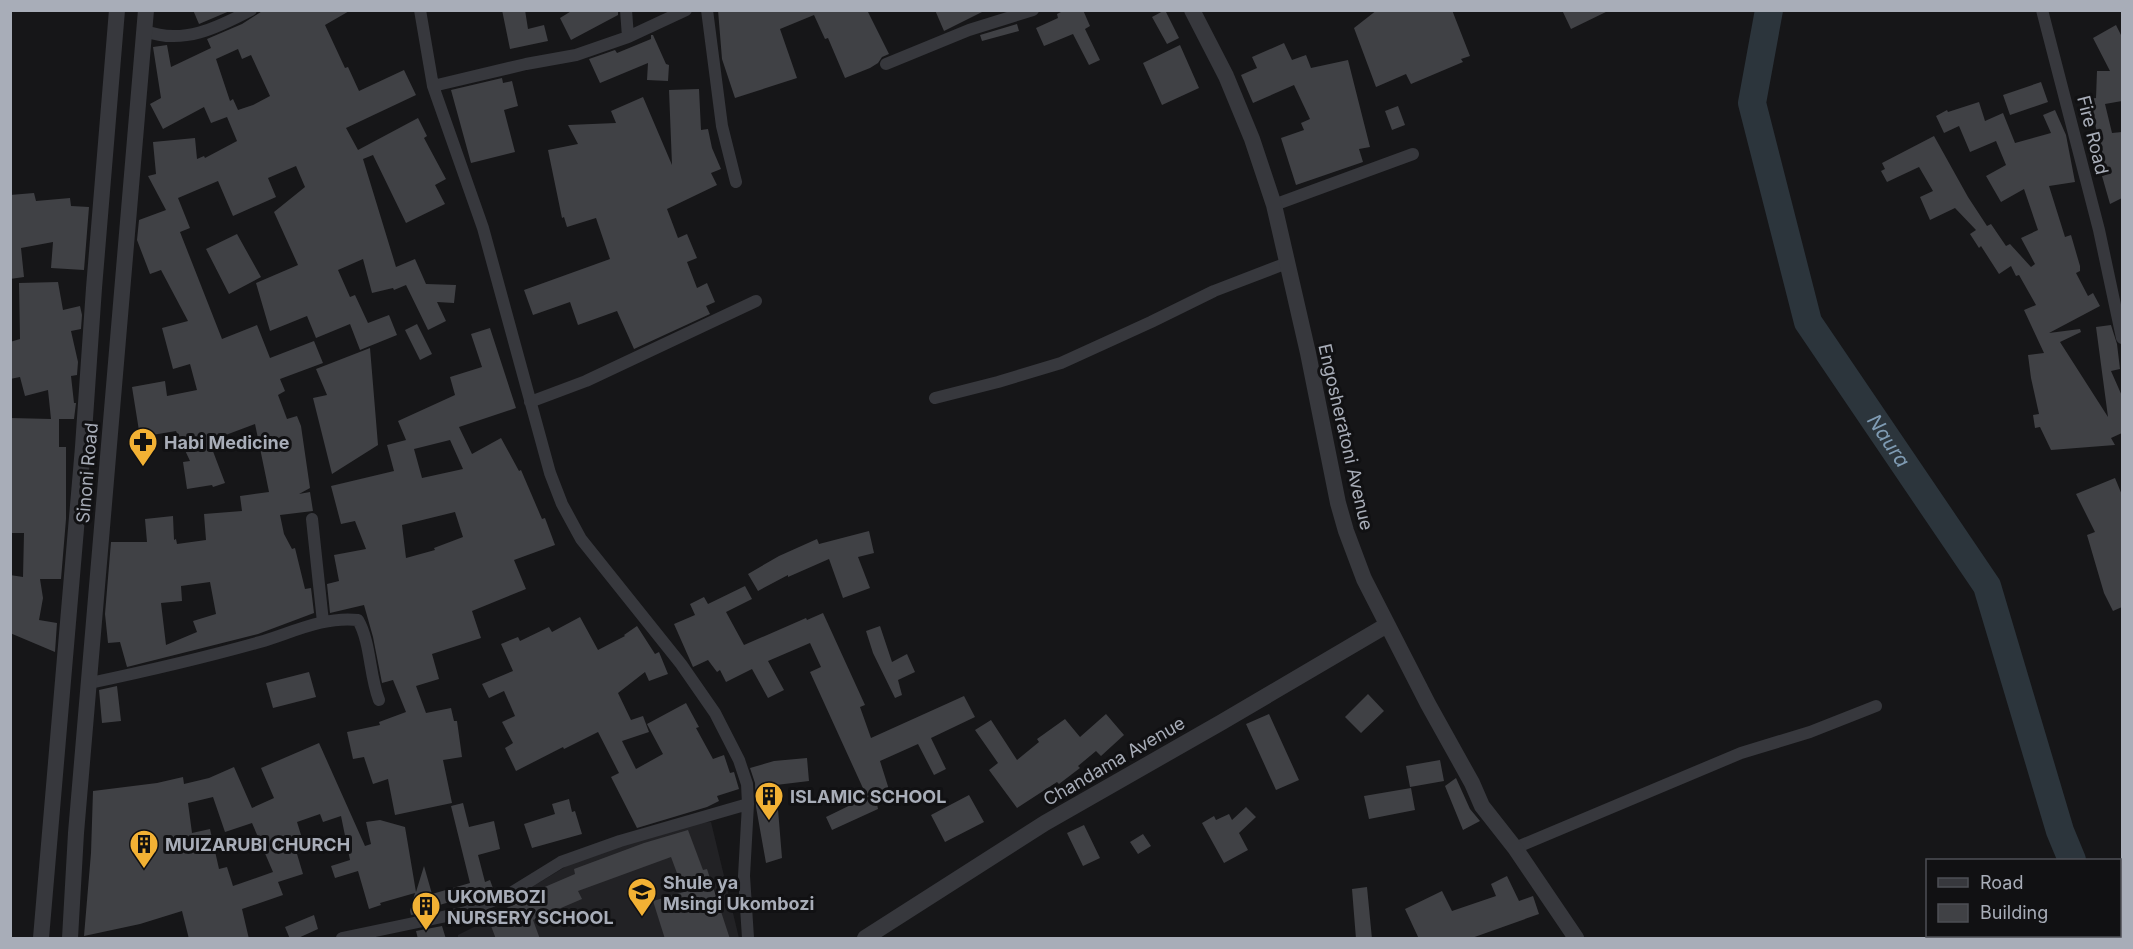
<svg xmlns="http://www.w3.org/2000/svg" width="2133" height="949" font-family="Inter,sans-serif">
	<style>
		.built { fill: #222225 }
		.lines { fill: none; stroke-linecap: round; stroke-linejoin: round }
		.river { stroke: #2c353c; stroke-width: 28 }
		.building { fill: #404145; fill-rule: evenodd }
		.minor { stroke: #37383d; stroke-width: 12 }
		.tertiary { stroke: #37383d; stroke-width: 16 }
		.labels { text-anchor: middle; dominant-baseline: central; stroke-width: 6; stroke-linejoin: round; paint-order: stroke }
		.street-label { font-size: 18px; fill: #a8adb8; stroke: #111113 }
		.poi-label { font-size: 18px; font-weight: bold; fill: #a8adb8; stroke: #111113; text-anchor: start }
		.water-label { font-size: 20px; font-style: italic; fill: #7f9bb3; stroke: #111113 }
	</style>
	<rect width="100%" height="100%" fill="#161618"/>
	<path class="built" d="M711,822L739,938H458V935L494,917L516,901L520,894L575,861L691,823Z"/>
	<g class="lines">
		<g class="river">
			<path id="s1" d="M1769,10L1752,103L1808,322L1987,586L2060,831L2072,860"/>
			<path d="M2103,936L2104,938"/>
		</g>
	</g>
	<path class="building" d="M193,10H232L199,24Z
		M264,10H351L325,25L345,68L348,67L359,91L404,70L416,95L346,128L358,150L418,118L427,136L424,138L446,179L435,185L445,204L406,223L373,155L363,159L396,267L415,259L426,284L456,285L454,303L437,302L446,321L428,330L406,285L394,290L393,288L372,293L363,259L338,270L350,297L355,295L368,323L389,315L397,335L360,350L350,324L316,338L307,316L270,331L256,283L298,265L274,212L305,187L296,166L268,178L276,197L233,216L218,181L178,198L190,228L180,232L222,339L257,325L270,358L314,341L323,363L280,379L285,391L278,395L287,419L297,416L301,426L310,488L299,494L310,492L313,511L280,515L284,534L292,549L295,548L305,589L311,588L314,613L258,634L127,667L120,642L108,643L105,614L111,542H147L145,519L173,516L174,540L176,539L177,544L206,540L204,514L242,511L240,496L269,492L255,424L215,439L217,444L211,446L225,483L213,487L212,485L187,489L183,462L190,461L176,431L140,437L132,387L165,381L167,396L197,390L190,364L173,369L162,328L188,321L161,270L150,274L137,240L139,220L166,210L148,176L156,174L153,142L195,138L197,159L204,156L205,158L237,141L227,117L211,123L204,107L163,129L150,104L161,98L153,47L167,45L171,67L211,48L207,39L242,24ZM238,49L242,59L251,55L270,96L253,105L238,110L233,99L230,101L216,59ZM210,582L216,614L193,621L197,632L166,645L161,603L182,601L181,586Z
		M502,10H525L528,29L544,25L548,41L510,49Z
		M573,10H618V15L571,40L560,18Z
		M718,10H867L889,54L882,57L878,63L870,68L845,78L828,38L825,39L814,15L780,29L797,78L735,98L722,59Z
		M935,10H986L944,31Z
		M1065,10H1083L1090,26L1085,29L1100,60L1089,65L1073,34L1044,46L1036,28L1058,18L1057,14Z
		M1165,10L1179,38L1167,44L1152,17Z
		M1377,10H1452L1470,56L1461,59L1463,62L1411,84L1406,74L1376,87L1354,28Z
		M1562,10H1610L1571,29Z
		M1017,24L1019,31L982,41L980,35Z
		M2116,25L2122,37V101L2105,104L2112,133L2122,132V198L2110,204L2102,176L2107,174L2095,124L2089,126L2082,100L2096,98L2097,71H2110L2093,38Z
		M651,35H653L666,64L669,65L668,81L647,80L648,63L600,83L589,59L615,50L617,53L651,39Z
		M1284,43L1292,60L1306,55L1311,68L1348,60L1370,147L1359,149L1363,162L1296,185L1281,138L1304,130L1301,123L1310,119L1294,85L1253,103L1241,75L1257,68L1252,57Z
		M1180,45L1199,88L1162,105L1143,63Z
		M502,78L503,83L512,81L518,106L504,110L515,152L471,163L451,90Z
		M2041,82L2048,102L2010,115L2003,95Z
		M699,89L701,130L708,129L712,148L721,169L711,173L717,185L667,209L678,238L687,234L697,258L687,262L697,288L707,283L715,302L706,306L710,314L634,349L617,311L578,325L570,302L533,315L524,290L610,259L596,218L567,227L564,217L562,218L548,150L578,144L568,125L616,123L611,111L643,97L672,165L669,90Z
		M1979,102L1985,121L2003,113L2015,143L2051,133L2043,115L2055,110L2066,135L2075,182L2049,186L2065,237L2071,235L2080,266V271L2076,273L2088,296L2093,293L2100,306L2049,333L2080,329L2081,332L2060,342L2108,417L2096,327L2111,325L2117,344L2120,369L2111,371L2122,396V433L2111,438L2115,445L2051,450L2040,427L2035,428L2033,415L2039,414L2031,378L2028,355L2044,353L2024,310L2036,305L2019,275L2016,276L2011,266L1999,274L1981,246L1979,248L1970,234L1976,230L1955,208L1930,220L1920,197L1933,191L1919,167L1887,182L1881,171L1885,169L1882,163L1934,136L1968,197L1987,226L1991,224L2006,246L2010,244L2031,267L2035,264L2021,238L2038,230L2024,189L2001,202L1986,176L2006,165L1996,141L1970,152L1959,126L1944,133L1936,116L1947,110L1948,112Z
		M1398,106L1405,125L1392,130L1385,111Z
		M34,193L36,201L70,198L71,206L89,207L84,270L51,268L53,242L21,248L24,277L10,279V195Z
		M237,234L261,277L229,294L206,249Z
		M58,282L63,310L80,306L82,315L81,329L71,331L78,362L77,375L71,376L74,403H76L74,419H59V447H66V519L61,579H40L43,598L39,620L57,623L55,652L10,633V575L23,577L24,533H10V418L51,419L48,390L25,396L20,377L10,379V342L20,339L19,283Z
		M417,324L432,354L420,360L405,330Z
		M490,328L516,408L459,427L472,454L501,438L519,471L521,470L542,519L545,518L555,545L514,560L526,589L472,611L481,638L432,654L439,679L416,686L426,713L451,708L454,721H457L462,757L443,760L452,803L395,815L388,779L373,784L364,757L353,759L347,732L380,725L379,722L406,712L393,680L382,683L373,637L364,605L330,613L327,584L339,581L334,555L366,549L355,521L341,524L331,486L394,471L387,445L406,440L398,421L455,395L450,377L482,367L471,334ZM450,440L463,469L422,478L414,449ZM455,512L463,537L434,548L435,550L406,558L402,525Z
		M370,348L378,445L332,474L313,398L327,395L316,369Z
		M2115,478L2122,495V607L2113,611L2104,593L2087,535L2095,532L2076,494Z
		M869,531L874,553L858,557L870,588L843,598L829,559L788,577V575L758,591L748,574L779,556L817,539L819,544Z
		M745,586L752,599L726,612L744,645L806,618L807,620L823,613L865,705L860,707L871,738L964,696L975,717L931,738L946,769L934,775L918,744L880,761L892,799L877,804L878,809L832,830L826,817L867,797L810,672L821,667L810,643L768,661L784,690L768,698L752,669L726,682L720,670L717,672L708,660L693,667L674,624L695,615L690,604L704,597L708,604Z
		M580,617L598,650L625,636L624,635L637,626L655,654L659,652L668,674L649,681L645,672L618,693L631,720L643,716L649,732L622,741L636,769L663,754L647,724L686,703L699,727L696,728L713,759L724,755L730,773L734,772L739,789L717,796L719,801L707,807L637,828L611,777L619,773L598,732L564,749L563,747L516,771L505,748L513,743L502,722L515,716L504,691L489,698L482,684L513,671L501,644L518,637L520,641L549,627L552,632Z
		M880,626L892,662L907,654L915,672L898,680L902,695L895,698L873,653L866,631Z
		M309,672L316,697L273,708L266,683Z
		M117,686L121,721L102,723L99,690Z
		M1368,694L1384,711L1361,733L1345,717Z
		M1106,714L1124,735L1101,756L1096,751L1078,766L1080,768L1059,784L1057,782L1017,808L989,770L998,763L975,730L991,720L1017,760L1039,742L1037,739L1065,719L1080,737Z
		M1269,714L1299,780L1276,790L1246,724Z
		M319,743L365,846L371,844L366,822L380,820L405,827L416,892L424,866L432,894L470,883L451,806L463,803L469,827L494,821L500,849L478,855L485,882L490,880L494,891L469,902L467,897L436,906L437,910L411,915L410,911L415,893L380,903L381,905L369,909L358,871L335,878L331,866L350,860L341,816L323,822L320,814L297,822L306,851L297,854L303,874L278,882L283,895L242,909L249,939H189L182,911L140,924L84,936L91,853L93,791L157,783L183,777L184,784L209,778L234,767L252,808L274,798L261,768ZM213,797L225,832L252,823L273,872L233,886L227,867L219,869L210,829L192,833L188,803Z
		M807,758L809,781L776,785L782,858L766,863L756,807L755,783L750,768L774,761Z
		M1440,760L1444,781L1410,787L1406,766Z
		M1456,778L1470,809L1480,821L1463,830L1445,786Z
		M1411,788L1415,810L1369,819L1364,796Z
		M969,795L984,822L945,842L931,815Z
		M569,799L572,812L575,811L582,834L532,848L524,824L555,814L552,804Z
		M1246,807L1256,817L1239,833L1248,850L1224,863L1202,823L1214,816L1216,820L1229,814L1232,820Z
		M1084,825L1100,858L1083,866L1067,833Z
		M688,830L703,870L707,869L730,939H665L653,901L684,892L671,857L578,891L582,899L533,920L540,939H496L491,926L505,919L502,910L534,896L533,892L575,874L574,869L644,843Z
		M1143,834L1151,846L1138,854L1130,842Z
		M1507,876L1519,901L1533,896L1539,914L1469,939H1419L1405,909L1442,891L1452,911L1496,896L1491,884Z
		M1367,887L1372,939H1356L1352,889Z
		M314,915L318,929L296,939H290L285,927Z
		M442,926L446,939H418L416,931Z"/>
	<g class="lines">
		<path class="minor" d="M420,10L433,86L483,228L550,473L562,504L581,539L681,664L715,713L739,760L747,784L748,804L744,876L748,938
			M626,10L628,37
			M707,10L722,126L736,182
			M2042,10L2099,230L2122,338
			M145,31C183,45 217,28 251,10
			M886,64L969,30L1033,10
			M433,86L526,64L576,55L628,37L686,10
			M1274,205L1413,154
			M935,398L998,382L1061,363L1151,322L1214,291L1287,263
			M530,402L586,381L756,301
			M312,519L323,622
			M90,683C147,671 203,658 260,642C291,633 324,616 358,620C371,643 369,674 379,700
			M1515,848L1741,753L1810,732L1876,706
			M342,938L466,912L511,893L561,862L620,841L748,804"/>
		<path class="tertiary" d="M1192,10L1226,76L1252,139L1274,205L1308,353L1338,503L1346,531L1364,579L1428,704L1472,783L1482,806L1515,848L1576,938
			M41,938L83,447L94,288L117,10
			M70,938L76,833L146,10
			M865,938L1045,823L1222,722L1387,625"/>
	</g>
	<defs>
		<g id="pharmacy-pin" transform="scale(1.5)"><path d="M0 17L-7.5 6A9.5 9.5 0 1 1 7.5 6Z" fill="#f2b134" stroke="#111113"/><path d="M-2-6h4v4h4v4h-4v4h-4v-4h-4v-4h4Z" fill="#111"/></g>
		<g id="building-pin" transform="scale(1.5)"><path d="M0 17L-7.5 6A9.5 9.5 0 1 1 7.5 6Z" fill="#f2b134" stroke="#111113"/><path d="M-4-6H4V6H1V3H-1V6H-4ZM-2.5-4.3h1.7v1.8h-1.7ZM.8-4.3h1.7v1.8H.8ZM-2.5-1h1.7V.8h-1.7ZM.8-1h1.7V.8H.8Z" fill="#111"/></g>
		<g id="school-pin" transform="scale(1.5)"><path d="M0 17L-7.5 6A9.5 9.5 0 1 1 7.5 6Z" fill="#f2b134" stroke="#111113"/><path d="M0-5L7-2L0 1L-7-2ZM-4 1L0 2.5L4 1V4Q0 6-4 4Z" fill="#111"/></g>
	</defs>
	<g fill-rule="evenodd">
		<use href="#pharmacy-pin" x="143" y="442"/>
		<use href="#building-pin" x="769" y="796"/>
		<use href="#building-pin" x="144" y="844"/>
		<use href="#school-pin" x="642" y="892"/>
		<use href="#building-pin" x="426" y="906"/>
	</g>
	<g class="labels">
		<g class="street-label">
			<text transform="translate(2093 135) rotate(76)">Fire Road</text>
			<text transform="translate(1346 437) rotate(77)">Engosheratoni Avenue</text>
			<text transform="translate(87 473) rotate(-85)">Sinoni Road</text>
			<text transform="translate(1114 761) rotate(-30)">Chandama Avenue</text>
		</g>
		<g class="poi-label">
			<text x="164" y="442">Habi Medicine</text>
			<text x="790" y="796">ISLAMIC SCHOOL</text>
			<text x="165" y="844">MUIZARUBI CHURCH</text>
			<text x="663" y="882">Shule ya<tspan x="663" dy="21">Msingi Ukombozi</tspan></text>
			<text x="447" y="896">UKOMBOZI<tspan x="447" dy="21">NURSERY SCHOOL</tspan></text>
		</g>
		<g class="water-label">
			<text stroke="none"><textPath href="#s1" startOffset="464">Naura</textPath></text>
		</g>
	</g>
	<rect width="2133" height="949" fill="none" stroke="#a8adb8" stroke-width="24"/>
	<rect x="1926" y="859" width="195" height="78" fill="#111113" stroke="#4d4f55" stroke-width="1.5"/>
	<rect x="1938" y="878" width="30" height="9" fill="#37383d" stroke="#4d4f55" stroke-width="1.5"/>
	<text x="1980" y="889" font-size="18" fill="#a8adb8">Road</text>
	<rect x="1938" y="904" width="30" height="18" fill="#404145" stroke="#4d4f55" stroke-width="1.5"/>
	<text x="1980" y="919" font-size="18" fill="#a8adb8">Building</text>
</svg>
